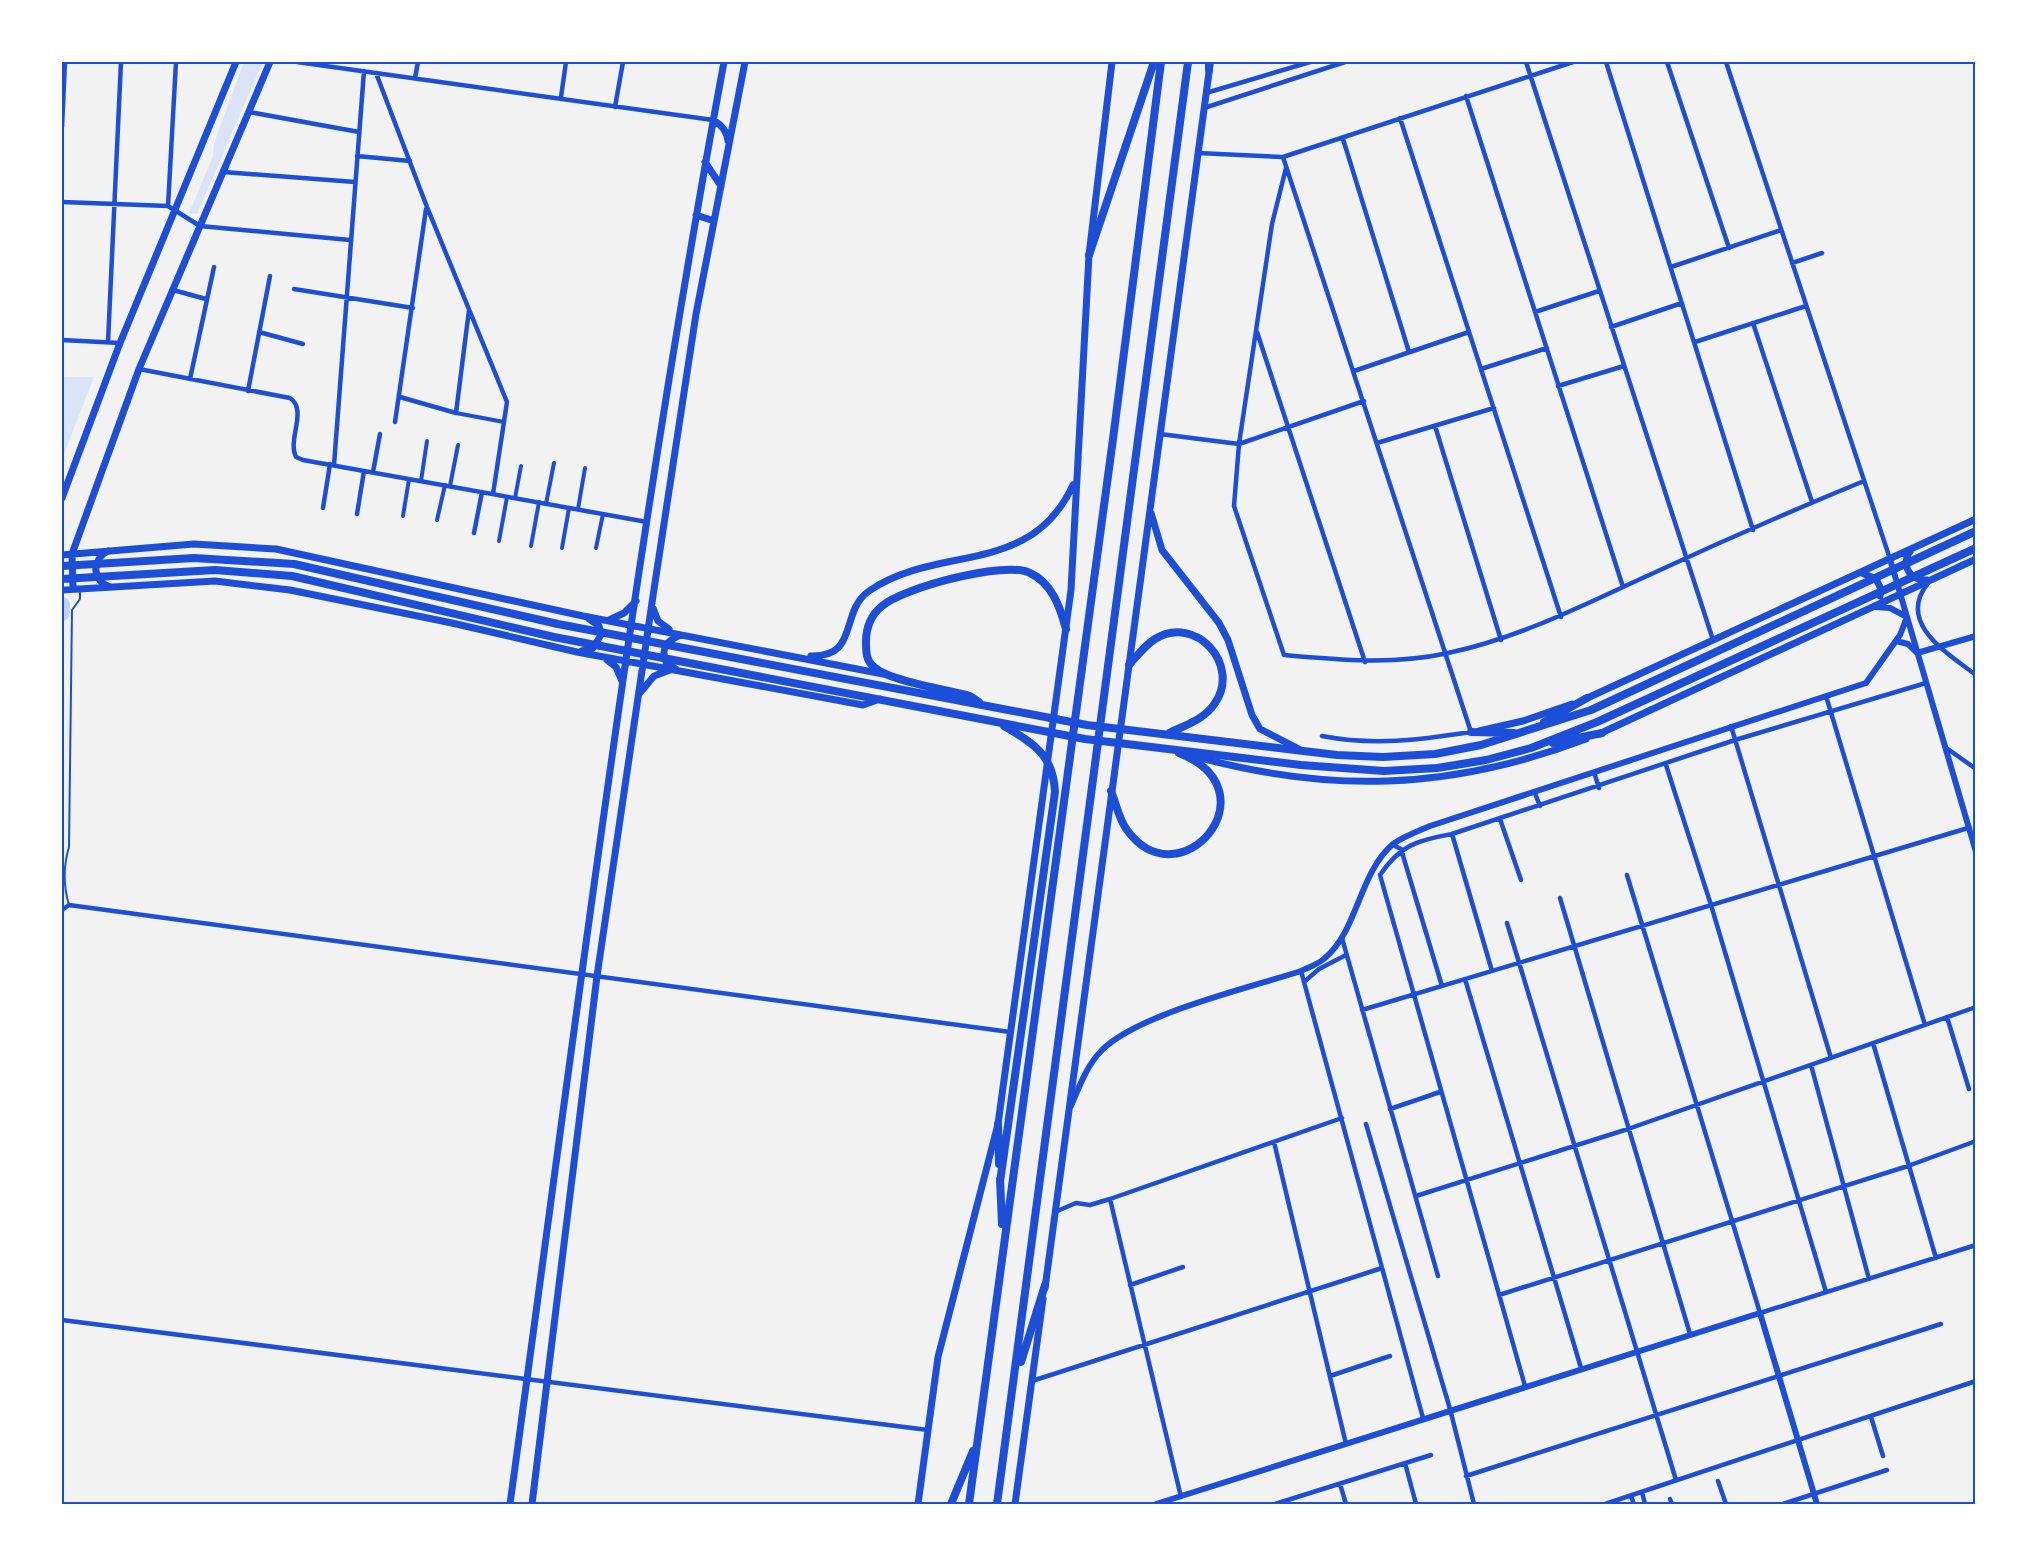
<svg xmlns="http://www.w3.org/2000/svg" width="2037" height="1566" font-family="Mulish,sans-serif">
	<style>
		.green { fill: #dbe4f7 }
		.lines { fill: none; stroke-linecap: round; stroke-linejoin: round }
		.river { stroke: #bfd3fe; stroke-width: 16 }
		.service { stroke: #1d4ed8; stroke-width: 2 }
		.pedestrian { stroke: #1d4ed8; stroke-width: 4 }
		.minor { stroke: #1d4ed8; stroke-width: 4.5 }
		.tertiary { stroke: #1d4ed8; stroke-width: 6 }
		.secondary { stroke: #1d4ed8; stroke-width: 7 }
		.trunk { stroke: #1d4ed8; stroke-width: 8 }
		.neatline { fill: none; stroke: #1d4ed8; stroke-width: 2 }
	</style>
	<rect width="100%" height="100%" fill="#f2f2f2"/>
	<path class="green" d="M244,62H263L197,214L189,213L213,156L214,143Z
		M62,377H94L62,459Z"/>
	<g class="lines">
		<path class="river" d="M62,613V605"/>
		<path class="service" d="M69,905C63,885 63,867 69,847L72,610L80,599V591"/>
		<path class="pedestrian" d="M456,413L504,422
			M421,481L427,441
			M450,486L458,445
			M515,498L521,466
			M546,504L554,463
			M578,509L585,468
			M403,516L409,479
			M437,520L445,485
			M499,541L507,497
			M531,546L539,502
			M562,548L569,508
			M596,548L603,514"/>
		<path class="minor" d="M297,62L713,120
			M1526,62L1713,640
			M1606,62L1753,530
			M1667,62L1729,248
			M1726,62L1890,559
			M376,73L427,207L507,402L493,494
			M415,78L418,62
			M1206,93L1310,62
			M1466,96L1623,587
			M561,97L566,62
			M615,107L623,62
			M1204,108L1345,62
			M249,112L359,132
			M1400,118L1561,617
			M62,127L65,62
			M1343,139L1409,352
			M1198,153L1283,157L1573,62
			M357,156L410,161
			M1283,157L1471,732C1418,740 1374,746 1322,736
			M1286,168L1272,224L1239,444L1234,506L1284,655C1339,660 1394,665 1448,653C1519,638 1581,606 1647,576C1718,543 1791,511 1864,481
			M223,172L355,182
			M62,202L168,206L200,226L350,240
			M168,206L176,62
			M1792,263L1822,253
			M1671,267L1781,230
			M294,289L413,308
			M173,290L206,299
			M1535,312L1599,291
			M1753,323L1812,502
			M1611,327L1682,303
			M259,332L303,344
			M1257,332L1365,662
			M62,340L120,343
			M108,342L121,62
			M1695,342L1806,306
			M139,369L290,398C308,410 287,440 296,457L303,460L647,522
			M1481,369L1547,348
			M1354,371L1469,332
			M190,379L214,267
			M1558,386L1624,366
			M248,391L270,276
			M400,397L456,413L469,310
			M395,422L426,209
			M1435,426L1501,640
			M1160,434L1239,444L1364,401
			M1377,443L1494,408
			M334,465L364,71
			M373,472L380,434
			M323,508L330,464
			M357,514L364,471
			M474,533L482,492
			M1928,583C1896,623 1947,653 1976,675
			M1826,696L1925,1025
			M1731,726L1831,1058
			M1945,747L1976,769
			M1666,765L1711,905L1826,1292
			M1594,772L1599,788
			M1534,791L1540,806
			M1500,819L1521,880
			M1452,834L1492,971
			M1393,845L1401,849L1442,986
			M1627,875L1760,1313L1976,1245
			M1560,898L1690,1334
			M62,910L69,905L1010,1032
			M1507,923L1676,1480
			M1342,938L1438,1276
			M1301,971L1423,1418
			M1465,979L1581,1368
			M1304,982L1319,969L1346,955
			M1362,1010L1968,828
			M1947,1017L1969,1089
			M1873,1043L1936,1258
			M1811,1065L1869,1279
			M1390,1109L1440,1092
			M1366,1124L1450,1409L1474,1504
			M1274,1142L1346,1444
			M1416,1196L1628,1129L1976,1007
			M1110,1199L1181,1497
			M1055,1212L1076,1203L1090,1205L1110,1199L1342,1118
			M1130,1285L1183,1267
			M1499,1295L1908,1166L1976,1141
			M62,1320L928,1430
			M1330,1376L1390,1356
			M1032,1381L1382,1268
			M1525,1386L1380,875C1401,844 1417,841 1452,834L1735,740L1926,683
			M1871,1417L1883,1456
			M1405,1463L1416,1504
			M1466,1476L1941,1324
			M1718,1481L1726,1504
			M1340,1484L1346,1504
			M1642,1492L1645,1504
			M1631,1496L1634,1504
			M1670,1499L1672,1504
			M1275,1504L1431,1455
			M1605,1504L1976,1381
			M1783,1504L1887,1470"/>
		<path class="tertiary" d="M1890,559L1976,852
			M1896,641L1908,644L1917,653L1976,636
			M1071,1106C1079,1087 1087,1065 1102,1050C1138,1014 1249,988 1301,971C1309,967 1319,964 1325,958C1358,930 1359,873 1393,844C1404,836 1418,831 1430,826L1866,683L1900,635L1907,617L1890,608L1875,607
			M1156,1504L1760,1313L1817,1504"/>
		<path class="secondary" d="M713,120C722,125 727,131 728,141
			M705,162L721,186
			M696,215L714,221
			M62,498L120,343L236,62
			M1151,513L1162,550L1219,623L1228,640L1252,715L1260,729L1299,749
			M1911,550C1900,564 1909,581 1927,580
			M108,551C91,560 92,581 110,587
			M62,555L194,544L276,549L583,616L883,674
			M1862,573L1876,579L1881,589L1880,596
			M73,589L72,554L139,369L270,62
			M62,590L215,581L290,590L452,623L577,652L863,705L880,699
			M653,608L658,621L669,629
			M609,620L624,613L636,601
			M582,651L593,648L601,635L599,626L589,619
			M811,656C860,657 839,612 869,591C939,543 1030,578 1073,485
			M607,660L616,667L622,681
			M676,669L666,662C660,647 668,640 681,635
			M639,694L654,676L670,670
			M1583,700L1976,519
			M1479,731L1523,721L1572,704
			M1599,734L1976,559
			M1186,754C1327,794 1449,791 1586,739
			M1045,1288L1210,65
			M510,1504C576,1023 635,540 724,62
			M532,1504L597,976L653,596L696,314L745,62
			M918,1504L938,1357L998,1124L1071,590L1089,255L1112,62
			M1015,1504L1043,1299"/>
		<path class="trunk" d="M1209,62V70
			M1089,255L1154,62
			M62,566L194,558L294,564L558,624L1087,725L1337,755L1383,757L1435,754L1481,745L1591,710L1976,531
			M62,579L215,570L292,576L554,637L1085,739L1301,765L1384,771L1437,768L1486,760L1531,748L1597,722L1976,548
			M1129,665C1137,656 1145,645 1155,639C1196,614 1241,665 1215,703C1205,719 1186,725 1169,733
			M979,702L970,696C948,690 889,681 874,667C866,661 866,651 866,642C866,628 871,615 882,606C902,588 1006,560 1030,573C1052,583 1060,607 1066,629
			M1544,722L1587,698
			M1471,732L1514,733
			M1553,743L1602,733
			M1111,791C1116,803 1119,820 1127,830C1180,903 1276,791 1179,753
			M998,1124L999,1164
			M1000,1179L1002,1224
			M1000,1182L1055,792C1053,754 1034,744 1004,726
			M1021,1362L1045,1285
			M951,1504L973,1451
			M969,1504L1113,439L1161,62
			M997,1504L1188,62"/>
	</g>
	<rect width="2037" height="1566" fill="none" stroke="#ffffff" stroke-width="126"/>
	<rect x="63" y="63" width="1911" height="1440" class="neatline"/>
</svg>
